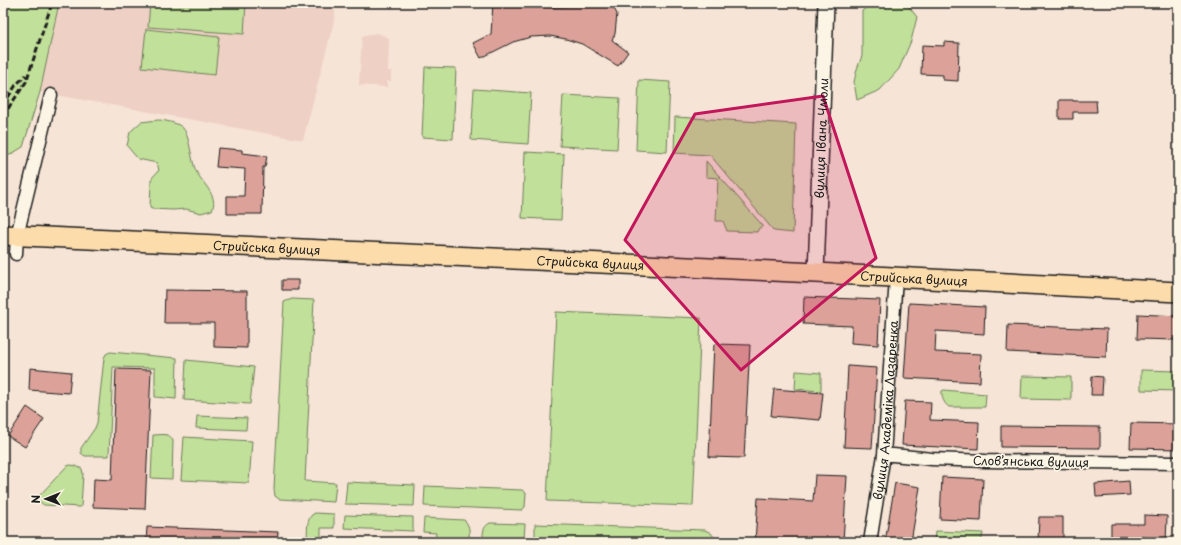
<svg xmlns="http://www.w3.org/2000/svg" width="1181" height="545" font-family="'Playpen Sans',sans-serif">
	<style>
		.built { fill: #eed0c4 }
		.green { fill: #c1e099; stroke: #6e7e5a }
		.building { fill: #dca299; stroke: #1c1c1c }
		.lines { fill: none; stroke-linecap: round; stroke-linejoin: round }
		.minor-casing { stroke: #1c1c1c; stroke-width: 15 }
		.tertiary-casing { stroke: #1c1c1c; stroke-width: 18 }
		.primary-casing { stroke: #1c1c1c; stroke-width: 22 }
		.minor { stroke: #fcf5e5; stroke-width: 12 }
		.tertiary { stroke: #fcf5e5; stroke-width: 15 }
		.primary { stroke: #fddcac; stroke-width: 19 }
		.rail { stroke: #1c1c1c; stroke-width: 3; stroke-dasharray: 6 3; stroke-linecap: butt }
		.marked { fill: #c2185b; fill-opacity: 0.2; stroke: #c2185b; stroke-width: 3; stroke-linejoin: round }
		.labels { text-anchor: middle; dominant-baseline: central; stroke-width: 3.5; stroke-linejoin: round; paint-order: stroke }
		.street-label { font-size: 12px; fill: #1c1c1c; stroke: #fcf5e5 }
	</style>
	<rect width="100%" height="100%" fill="#f6e4d6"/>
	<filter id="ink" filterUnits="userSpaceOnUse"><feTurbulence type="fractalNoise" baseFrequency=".025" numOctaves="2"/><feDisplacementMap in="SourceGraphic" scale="8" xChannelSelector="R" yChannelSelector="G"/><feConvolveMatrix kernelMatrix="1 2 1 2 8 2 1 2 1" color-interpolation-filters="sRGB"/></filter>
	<g filter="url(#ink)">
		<path class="built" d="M59,3H335V17L303,140L40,92Z
			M377,33L389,38L388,71H391V81H387V87L359,85L362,36Z"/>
		<path class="green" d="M3,3H59L40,92L23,147L3,159Z
			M150,3H246L244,34L148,27Z
			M870,3H906L917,17L911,41L899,69L880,90L857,100L854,82L857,69L862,56V11L870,5Z
			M146,29L219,37L215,75L142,67Z
			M425,67L456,68L453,139L422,137Z
			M639,80L670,82L667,152L636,150Z
			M474,89L531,93L528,144L471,140Z
			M563,95L620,98L617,149L560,146Z
			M675,117L796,124L793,233L774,231L710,155L674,153Z
			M158,120C164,120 177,123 182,127C190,134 191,161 196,171C202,183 219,196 212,210L201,213L186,209L173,210L152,209L150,208L151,181L152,178L159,170L157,163L138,159L127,146L130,132L141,122Z
			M525,152L564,154L561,220L522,218Z
			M706,161L763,226L759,228L757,232L727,231L723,221H716L718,178L706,177Z
			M292,299L314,300L305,481L336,483L334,502L279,499L275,496L274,489L284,302Z
			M556,312L701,318L693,506L547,501Z
			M110,352L177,358L176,399L155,397V368L113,367L109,456H85L81,453V448L95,428L97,423L104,358L106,354Z
			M186,360L254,367L250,404L184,400Z
			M1141,370L1178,371V391L1141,390Z
			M796,371L821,373V391L795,389Z
			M1022,376L1071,377V400L1021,399Z
			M944,390L986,394L985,407H949C944,404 941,396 942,391Z
			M197,416L247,418L246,430L196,428Z
			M153,435C161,435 170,432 173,441L172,479L151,478Z
			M184,437L252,441L249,483L181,480Z
			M71,465L76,466L82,469L83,474L81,507L44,505L40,502L39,496L67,466Z
			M347,482L415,485L414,506L345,504Z
			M425,486L522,490L526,493L525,507L522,510L424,506Z
			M315,513L334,514V528H321V542H307C308,532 305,517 315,513Z
			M345,515L413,517V531L344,528Z
			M424,518L464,520C471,526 469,534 469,542H435L436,533L423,532Z
			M490,523L525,524L524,539H509V542H483C483,534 482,527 490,523Z
			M535,524L705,530L711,533L714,537V542H592L535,540Z
			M935,531L983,533L981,542H934Z"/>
		<path class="building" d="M493,3H535L551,7L567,6L583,3H611L617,14L615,34L612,40L628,52L618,66L582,44L566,39L550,36L531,37L513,42L481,58L473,43L491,34Z
			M944,42L959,43L958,81L943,80V75L921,74L922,45L944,46Z
			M1059,100H1073V101H1096L1097,112H1073V119H1059Z
			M218,148L242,150V153L267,156L265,167H263L262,214H227V196H244L245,169L216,167Z
			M282,280H298V290H282Z
			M165,290L247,291V348L214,347V323H164Z
			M804,297L880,300L878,345L851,343L852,326L803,324Z
			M909,303L985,307L984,334L936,331L935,352L981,354L980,382L904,378Z
			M1138,314L1178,316V340L1137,339Z
			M1008,325L1107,329L1106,357L1007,352Z
			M714,344L750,345L744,458L709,457Z
			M848,366L877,368L872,448L844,447Z
			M30,368L71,372L69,393L29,390Z
			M116,369L151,370L145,509L93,507L94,479L112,480Z
			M1092,376L1103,377L1102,395H1091Z
			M774,389L823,393L820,420L771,416Z
			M905,401L931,402L930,420L979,422L978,449L902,445Z
			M27,407L44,419L25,447L8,436Z
			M1131,423L1178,424V449L1130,448Z
			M1001,426L1100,427V448L1001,447Z
			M815,475L847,476L843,542H755L758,498L813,501Z
			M942,477L983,479L981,521L940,519Z
			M1129,481L1130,495L1096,497L1095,484Z
			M895,483L920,487L911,542H885Z
			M1144,515L1167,516L1166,542H1143L1144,537H1111V524H1144Z
			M1039,517H1063V542H1038Z
			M147,527L278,532L277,542H146Z"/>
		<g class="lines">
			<g class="minor-casing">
				<g id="minor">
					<path d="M16,254L17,236L51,95"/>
					<path d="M884,455H893L932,459L986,461L1178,463"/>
					<path id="s1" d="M870,542L884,455L896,278"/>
				</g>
			</g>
			<g class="tertiary-casing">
				<g id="tertiary">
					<path id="s2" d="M816,273L826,3"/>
				</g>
			</g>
			<g class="primary-casing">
				<g id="primary">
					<path id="s3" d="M3,235L816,273L1178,292"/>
				</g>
			</g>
			<use href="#minor" class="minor"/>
			<use href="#tertiary" class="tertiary"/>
			<use href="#primary" class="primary"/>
			<path class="rail" d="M3,105L16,85L26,75
				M3,116L26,82L52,3"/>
		</g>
	</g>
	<path class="marked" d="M823,96L876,258L741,370L625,240L695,114Z"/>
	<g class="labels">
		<g class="street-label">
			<text stroke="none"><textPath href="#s2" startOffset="135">вулиця Івана Чмоли</textPath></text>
			<text stroke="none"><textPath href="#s3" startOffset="264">Стрийська вулиця</textPath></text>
			<text stroke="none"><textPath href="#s3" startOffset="588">Стрийська вулиця</textPath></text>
			<text stroke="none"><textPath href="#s3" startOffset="912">Стрийська вулиця</textPath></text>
			<text stroke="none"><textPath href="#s1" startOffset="133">вулиця Академіка Лазаренка</textPath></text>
			<text transform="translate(1031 461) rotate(1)">Словʼянська вулиця</text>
		</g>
	</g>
	<rect width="1181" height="545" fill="none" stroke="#fcf5e5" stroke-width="16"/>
	<rect x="8" y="8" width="1165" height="529" fill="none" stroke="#1c1c1c" stroke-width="1.5" filter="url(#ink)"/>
	<g transform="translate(46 499) rotate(269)" stroke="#fcf5e5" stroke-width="3" paint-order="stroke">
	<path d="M0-3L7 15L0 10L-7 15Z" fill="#1c1c1c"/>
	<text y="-6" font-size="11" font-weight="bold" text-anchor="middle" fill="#1c1c1c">N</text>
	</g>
</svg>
